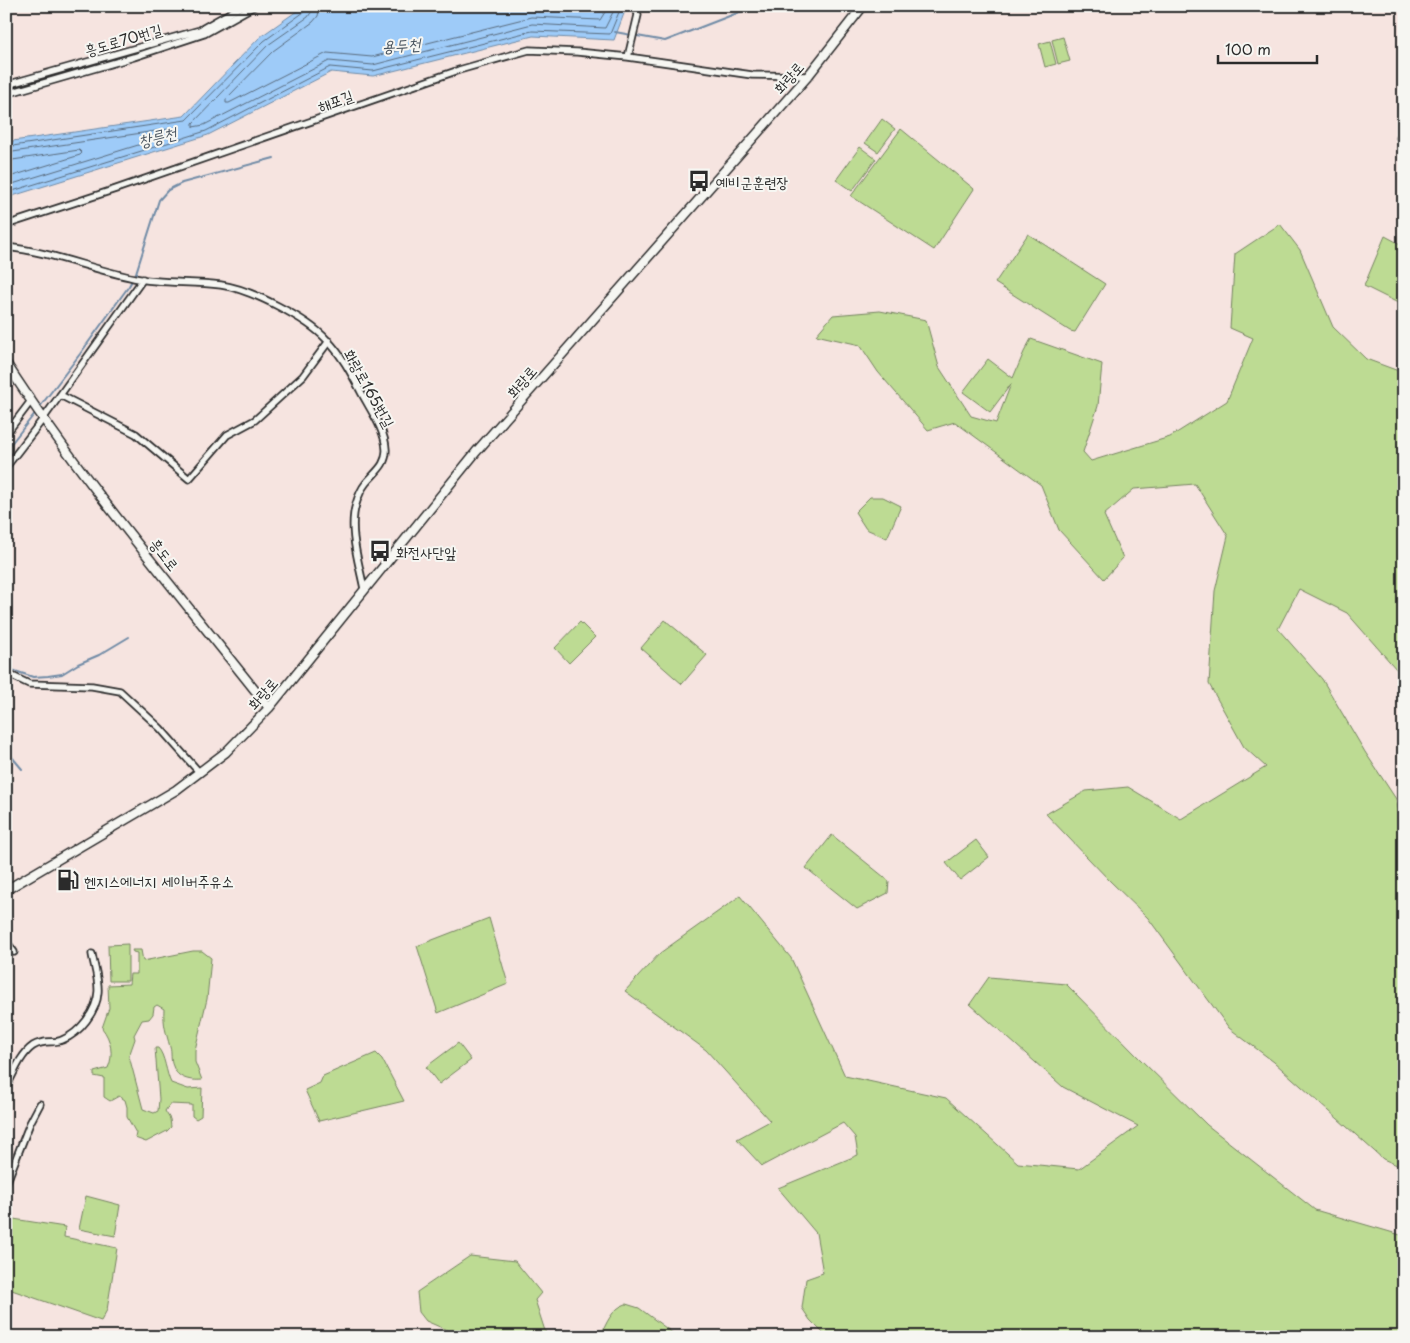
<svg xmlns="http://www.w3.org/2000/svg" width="1410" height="1343" font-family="'Playpen Sans','Poor Story',sans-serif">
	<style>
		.green { fill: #bddb93; stroke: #74835f }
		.water { fill: #9ecbf8; stroke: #708ba6 }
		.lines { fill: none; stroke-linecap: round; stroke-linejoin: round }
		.shore { stroke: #596b7d; stroke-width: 1 }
		.stream { stroke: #708ba6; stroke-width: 2 }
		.street-casing { stroke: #2b2b2b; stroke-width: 9 }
		.secondary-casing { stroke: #2b2b2b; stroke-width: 11 }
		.street { stroke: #f6f6f2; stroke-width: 5.5 }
		.secondary { stroke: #f6f6f2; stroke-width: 8 }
		.labels { text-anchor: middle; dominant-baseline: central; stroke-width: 4; stroke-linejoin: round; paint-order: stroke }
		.street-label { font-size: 15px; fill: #2b2b2b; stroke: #f6f6f2 }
		.poi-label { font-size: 15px; fill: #2b2b2b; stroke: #f6f6f2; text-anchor: start }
		.water-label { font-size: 16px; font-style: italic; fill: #48535e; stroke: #f6f6f2 }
	</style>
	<rect width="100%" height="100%" fill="#f6e4e0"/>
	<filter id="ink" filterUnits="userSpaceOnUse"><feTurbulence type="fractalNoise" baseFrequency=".02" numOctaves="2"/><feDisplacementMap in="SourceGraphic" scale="10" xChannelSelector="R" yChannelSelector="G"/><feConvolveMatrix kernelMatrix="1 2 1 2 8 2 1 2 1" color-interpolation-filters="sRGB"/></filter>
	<g filter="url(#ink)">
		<path class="green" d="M1063,37L1070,61L1058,64L1052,40Z
			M1050,41L1056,64L1045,67L1039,44Z
			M882,119L895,129L878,152L865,143Z
			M901,129L974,189L934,250L851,196Z
			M860,147L876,159L852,191L836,180Z
			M1280,224L1300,250L1333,327L1366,359L1404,373V678L1347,613L1299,589L1278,629L1322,679L1365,752L1396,799L1404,834V1168L1383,1159L1274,1062L1229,1028L1148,918L1109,880L1046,814L1086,791L1128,787L1181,819L1266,767L1244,747L1209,684L1215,591L1228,536L1195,484L1134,489L1104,515L1123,558L1104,579L1059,530L1041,485L955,422L928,430L878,372L860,345L816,335L833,315L880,311L926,320L939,367L971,416L996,423L1011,384L990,412L963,392L988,359L1013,378L1024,352L1031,339L1102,364L1098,406L1083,452L1091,461L1170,437L1227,401L1253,338L1230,328L1235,254Z
			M1028,234L1105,284L1075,332L1070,331L995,283Z
			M1385,236L1404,246V306L1364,286Z
			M870,497H883L901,506L887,538L866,529L855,512Z
			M665,620L707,655L682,684L641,648Z
			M580,622L595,637L569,663L555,648Z
			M832,835L889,881L888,893L857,909L806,868Z
			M976,840L989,857L960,880L946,863Z
			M740,896L791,958L845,1076L946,1098L1018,1163L1079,1169L1138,1126L1063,1087L970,1004L989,977L1066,984L1139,1058L1207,1125L1315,1210L1404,1236V1337H827L810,1320L802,1308L806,1279L823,1273L816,1233L778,1188L858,1155L855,1137L843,1123L762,1166L737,1139L770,1121L706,1050L625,991L660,953Z
			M489,918L508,984L438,1013L417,946Z
			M128,944V981H109L108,945Z
			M132,950H141L143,961L193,951H202L211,958L207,999L195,1050V1062L202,1080C191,1081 177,1079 173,1066C170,1060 172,1053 170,1047C166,1032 163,1025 164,1009L157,1005L154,1007L153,1014L149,1019L142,1020L134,1035L135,1039L129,1056L143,1109L154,1113L158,1111L159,1099L155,1048H158C165,1055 166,1073 171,1083L188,1089L202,1088L201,1116L196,1119L192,1116V1105L170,1104L165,1111L170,1119L171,1127L167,1131L146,1142L135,1138L136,1133L127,1117V1107L125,1100L119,1096L110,1101L104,1097V1078L94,1076V1072L108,1068C114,1055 111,1039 102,1028L109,1008L108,985L129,984L130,974H137V953L133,952Z
			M458,1043L471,1060L439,1084L426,1067Z
			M376,1053L382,1059L404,1101L319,1121L305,1090L320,1083L323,1076Z
			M86,1196L120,1205L115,1236L79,1229Z
			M7,1218L65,1227L64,1237L117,1248L107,1310L101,1321L6,1288Z
			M470,1256L515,1261L541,1293L535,1300L546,1334L544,1337H463L426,1321L419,1312L417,1292Z
			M626,1304L639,1308L678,1337H600C606,1324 612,1308 626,1304Z"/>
		<path class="water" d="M304,6H622L625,11L614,40L533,36L373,76L331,72L208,135L6,198V142L184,116L260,37Z"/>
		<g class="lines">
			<path class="shore" d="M312,6V11L308,17L268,45L193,123V127L204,125L329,61L373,65L532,24L605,28L613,12L612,6
				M320,6L318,16L313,22L273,51L226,99V103H229L327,53L372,57L531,17L600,20L605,12V6
				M6,147L186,120L264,41L304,12L306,6
				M6,153L176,128L179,130L177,133L6,186
				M6,161L79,150L82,153L80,155L6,178
				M6,193L206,131L330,67L373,71L532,31L610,34L619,12L618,6"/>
			<path class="stream" d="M615,32L665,41L745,10L749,6
				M39,408L80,354L129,286L136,273L159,200L168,190L182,183L274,158
				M6,450L36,412
				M6,668L33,677L48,676L62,674L78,664L99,655L129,637
				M6,750L22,769"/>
			<g class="street-casing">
				<path id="street" d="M628,57L638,15L636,6
					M6,85L200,30L242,6
					M6,94L134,57L204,34L254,6
					M1400,138L1404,137
					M6,225L116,189L459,70L529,50L577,52L628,57L752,75L808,76
					M6,247C52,252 90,269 134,278C162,284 192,281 221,285C250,289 307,318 327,340C341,354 351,373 360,390C369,408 385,429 386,449C387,465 375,472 366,483C362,488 358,497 356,504C348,530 359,563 364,589
					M60,395L136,434L189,479L227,435L255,420L303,376L329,341
					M6,434L31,401
					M6,467L43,419L143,279
					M6,673L29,684L92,686L120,691L160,728L199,772
					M6,941L14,952
					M6,1088C13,1075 20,1055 33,1046C45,1039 53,1044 62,1040C80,1033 97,1011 98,992C99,980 94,966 92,954
					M6,1184L30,1123L40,1104"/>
			</g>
			<g class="secondary-casing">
				<path id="secondary" d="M6,363C84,484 180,595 269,708
					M6,890L176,790L226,752L269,708L476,452L808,76L863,6"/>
			</g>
			<use href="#street" class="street"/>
			<use href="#secondary" class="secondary"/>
		</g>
	</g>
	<defs>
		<g id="bus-bare" transform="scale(1.725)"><path d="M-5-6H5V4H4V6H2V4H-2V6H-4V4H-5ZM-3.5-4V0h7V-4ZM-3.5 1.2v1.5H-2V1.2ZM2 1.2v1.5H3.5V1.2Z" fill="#2b2b2b" stroke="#f6f6f2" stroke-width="2.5" paint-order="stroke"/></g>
		<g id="fuel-bare" transform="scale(1.725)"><path d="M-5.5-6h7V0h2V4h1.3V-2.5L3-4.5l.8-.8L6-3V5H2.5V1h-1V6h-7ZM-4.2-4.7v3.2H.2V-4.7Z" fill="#2b2b2b" stroke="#f6f6f2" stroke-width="2.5" paint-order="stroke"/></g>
	</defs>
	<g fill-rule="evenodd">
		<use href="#bus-bare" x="699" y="181"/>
		<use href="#bus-bare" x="380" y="551"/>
		<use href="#fuel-bare" x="68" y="880"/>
	</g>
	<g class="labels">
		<g class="street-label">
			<text transform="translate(123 39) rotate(-16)">흥도로70번길</text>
			<text transform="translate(788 77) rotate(-49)">화랑로</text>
			<text transform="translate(335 100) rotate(-20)">해포길</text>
			<text transform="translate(521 381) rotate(-49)">화랑로</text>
			<text transform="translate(370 388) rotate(61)">화랑로165번길</text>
			<text transform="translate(165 554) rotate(52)">흥도로</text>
			<text transform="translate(262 693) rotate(-49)">화랑로</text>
		</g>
		<g class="poi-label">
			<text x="716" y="181">예비군훈련장</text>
			<text x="396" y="551">화전사단앞</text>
			<text x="84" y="880">헨지스에너지 세이버주유소</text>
		</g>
		<g class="water-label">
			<text transform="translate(401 44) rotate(-4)">용두천</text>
			<text transform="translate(157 136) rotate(-14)">창릉천</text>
		</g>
	</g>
	<rect width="1410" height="1343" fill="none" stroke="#f6f6f2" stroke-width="25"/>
	<rect x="12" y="12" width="1385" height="1318" fill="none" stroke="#2b2b2b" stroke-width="2" filter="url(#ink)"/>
	<path d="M1218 55v8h99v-8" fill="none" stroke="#2b2b2b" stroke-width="2.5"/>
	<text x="1225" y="55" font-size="15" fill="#2b2b2b" stroke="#f6f6f2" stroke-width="4" paint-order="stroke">100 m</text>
</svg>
